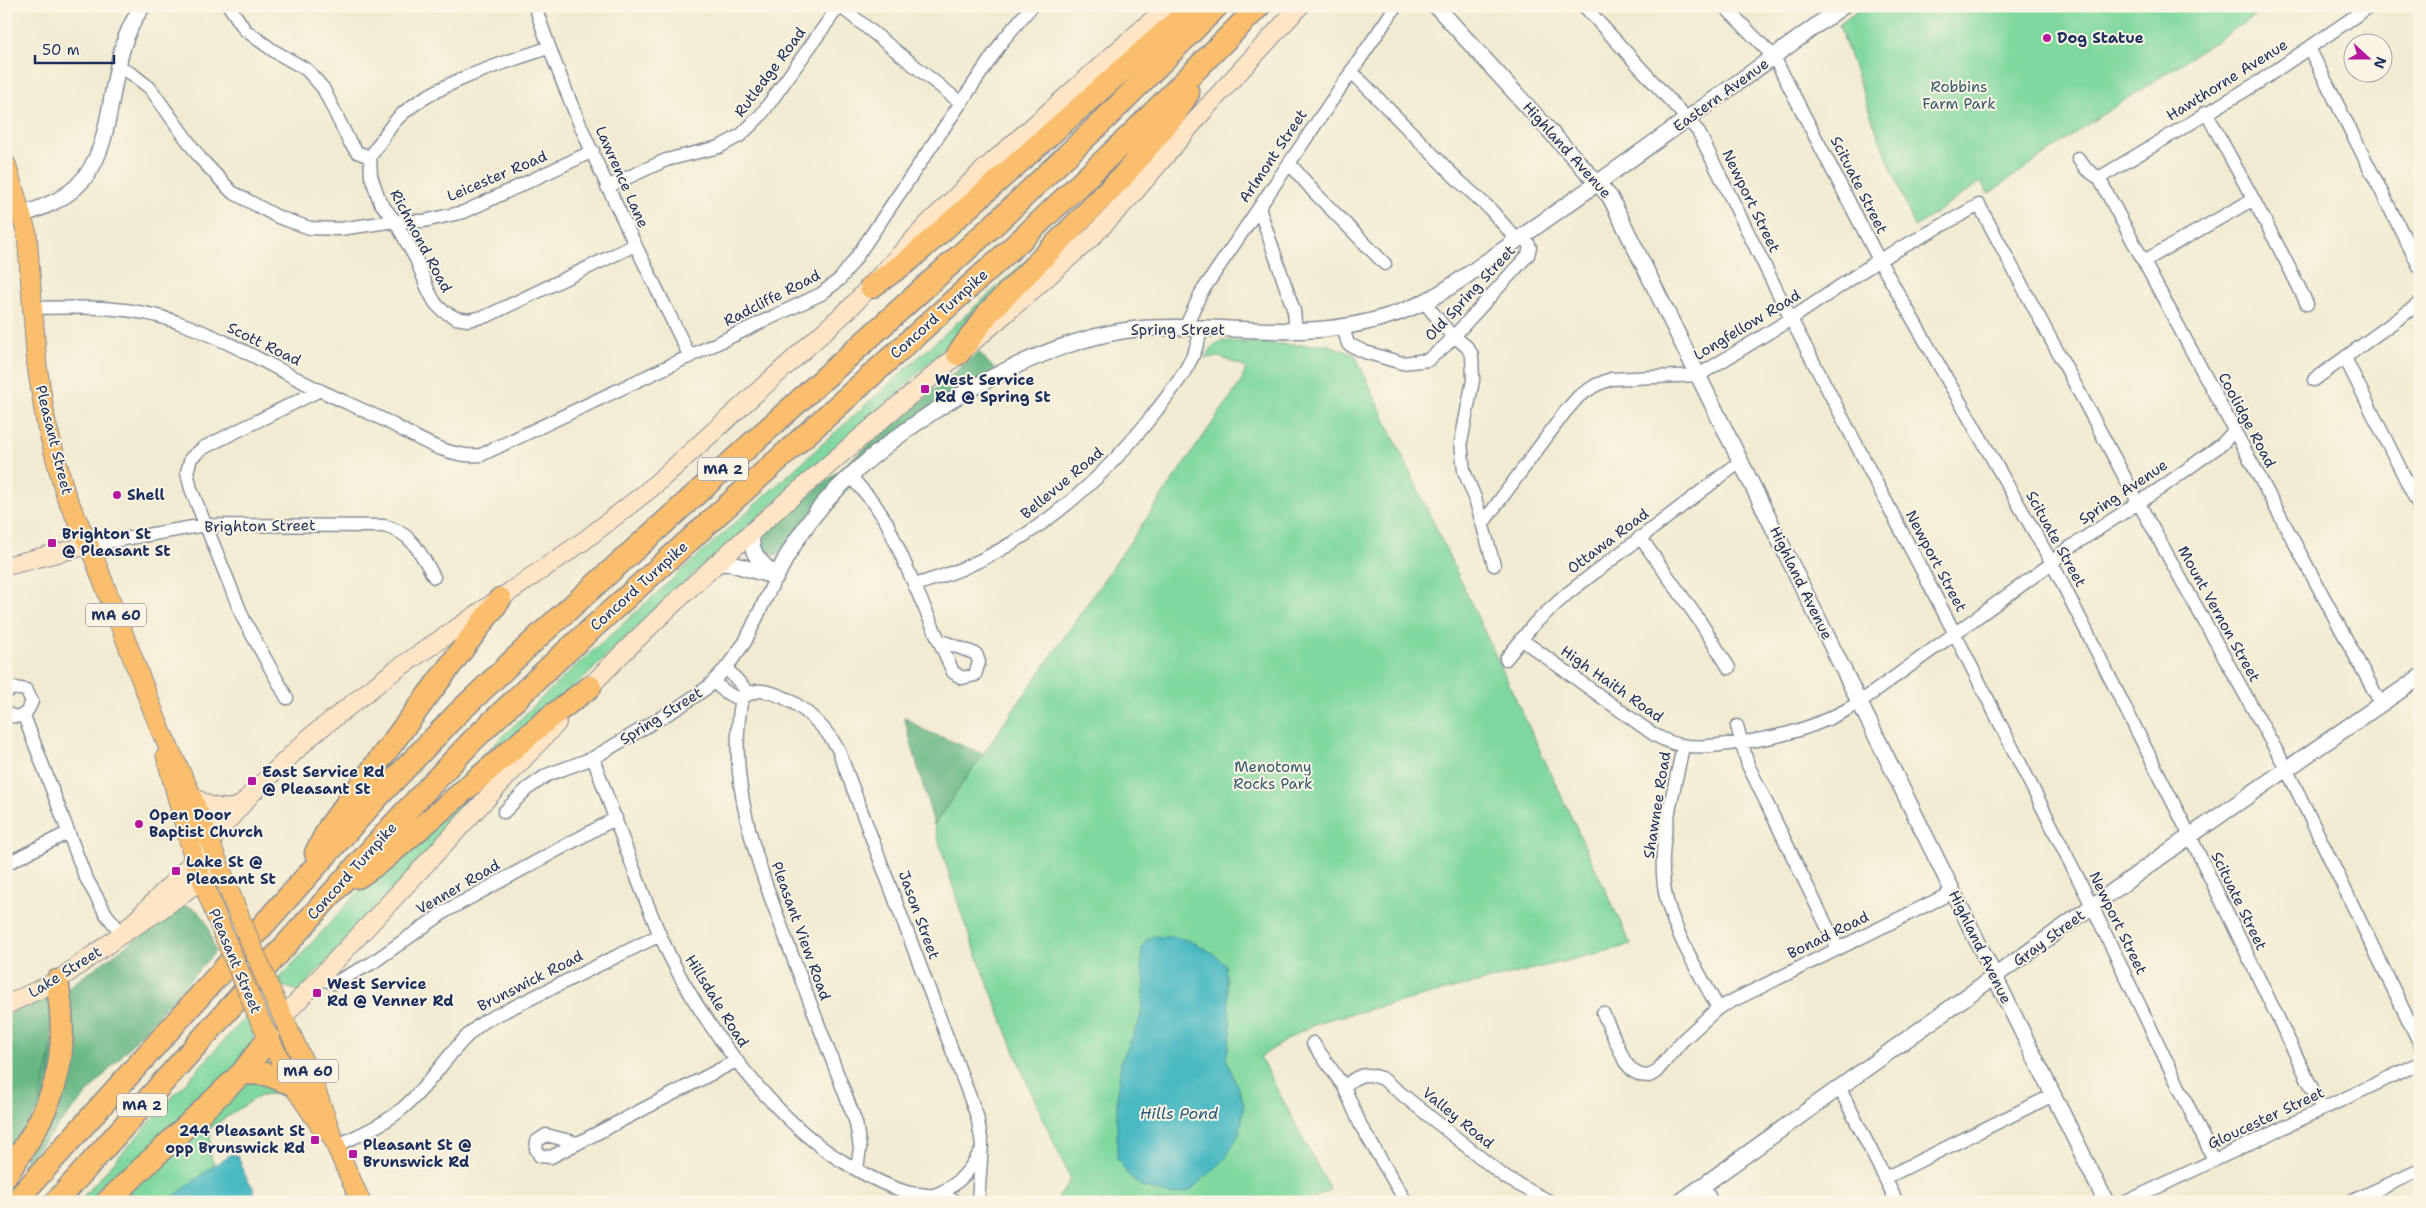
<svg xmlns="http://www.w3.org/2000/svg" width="2426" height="1208" font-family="'Shantell Sans',sans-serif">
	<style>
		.green { fill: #7fd89d; stroke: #4d847e }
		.forest { fill: #67b884; stroke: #417471 }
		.water { fill: #4ab9c2; stroke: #327490 }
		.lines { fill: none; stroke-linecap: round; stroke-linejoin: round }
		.minor-casing { stroke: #868d98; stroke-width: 15 }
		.tertiary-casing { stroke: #868d98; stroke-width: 18 }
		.secondary-casing { stroke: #868d98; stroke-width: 20 }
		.primary-casing { stroke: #868d98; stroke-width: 21 }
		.motorway-casing { stroke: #868d98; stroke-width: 25 }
		.minor { stroke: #fff; stroke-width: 12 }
		.tertiary { stroke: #fff; stroke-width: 15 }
		.secondary { stroke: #fde5c5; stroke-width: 18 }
		.primary { stroke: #fabe6d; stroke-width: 19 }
		.motorway { stroke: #fabe6d; stroke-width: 22 }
		.primary-bridge-casing { stroke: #868d98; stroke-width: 21; stroke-linecap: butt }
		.primary-bridge { stroke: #fabe6d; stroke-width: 19 }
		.poi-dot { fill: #b5179e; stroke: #fcf5e5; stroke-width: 2 }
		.labels { text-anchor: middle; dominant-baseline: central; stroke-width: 4; stroke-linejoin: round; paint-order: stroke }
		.shield { fill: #fcf5e5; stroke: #5e6a86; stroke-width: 1 }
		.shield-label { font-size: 14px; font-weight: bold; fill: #1b2f5e }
		.poi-label { font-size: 15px; font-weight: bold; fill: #1b2f5e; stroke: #fcf5e5; text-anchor: start }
		.street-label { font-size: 15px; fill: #1b2f5e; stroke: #fcf5e5 }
		.park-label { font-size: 15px; fill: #34596e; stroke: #fcf5e5 }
		.water-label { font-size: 16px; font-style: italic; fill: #29587c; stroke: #fcf5e5 }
	</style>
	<rect width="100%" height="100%" fill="#fcf5e5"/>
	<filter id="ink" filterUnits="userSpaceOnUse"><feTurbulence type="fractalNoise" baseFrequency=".02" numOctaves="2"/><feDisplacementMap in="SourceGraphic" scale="10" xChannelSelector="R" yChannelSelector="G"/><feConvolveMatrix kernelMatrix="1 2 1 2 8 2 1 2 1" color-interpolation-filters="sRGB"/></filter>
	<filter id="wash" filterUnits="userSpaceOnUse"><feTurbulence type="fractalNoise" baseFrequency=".0096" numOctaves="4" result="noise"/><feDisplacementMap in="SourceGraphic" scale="20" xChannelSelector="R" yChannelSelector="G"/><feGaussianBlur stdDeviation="1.12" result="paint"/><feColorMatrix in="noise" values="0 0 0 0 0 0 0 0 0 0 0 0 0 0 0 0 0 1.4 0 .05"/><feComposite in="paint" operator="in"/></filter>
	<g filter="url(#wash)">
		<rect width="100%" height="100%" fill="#f2ebd1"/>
		<path class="green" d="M1864,6H2270L2091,122L1988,194L1981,182L1915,227L1878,135L1839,25Z
			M1030,257L999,294L892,399L673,592L553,708L449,789L556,684Z
			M1223,341L1299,345L1327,344L1355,355L1631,945L1326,1020L1301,1031L1260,1057L1330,1190L1306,1202H1055L1071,1180L1026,1080L983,971L963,919L934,825L1241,382L1246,368L1220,357L1205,358L1214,345Z
			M526,746L299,991L282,986L279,979L371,878Z
			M245,1017L253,1028L252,1054L100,1202H78Z
			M252,1079L279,1088L283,1093L260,1095L210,1128L211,1158L214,1164L208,1172L166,1202H117Z"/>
		<path class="forest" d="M979,352L996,371L935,407L779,554L769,557C760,551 756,548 760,537Z
			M904,717L924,730L983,754L934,825Z
			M182,906C207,907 209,931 215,952L22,1166L26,1157L66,989Z
			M52,995L50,1084L6,1168V1015Z"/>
		<path class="water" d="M1155,936C1161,938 1168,936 1174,937C1190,939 1216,952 1225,965L1231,1033L1226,1058L1244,1104L1240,1132L1224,1160L1188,1192L1172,1195L1142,1187L1128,1175L1117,1158V1100L1121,1061L1138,1025L1142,1008L1145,983L1141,967L1142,948L1147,939Z
			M232,1154L238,1156L247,1180L253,1187L254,1202H166C188,1186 209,1167 232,1154Z"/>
	</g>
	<g filter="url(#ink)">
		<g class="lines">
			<g class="minor-casing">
				<path id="minor" d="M229,6L245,30L274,51L307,70L323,88L349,141L357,152L370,157L371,176L380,202L395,221L416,259L429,292L436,304L443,311L456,318L468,320L487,316L635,245
					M535,6C575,128 634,242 690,357
					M840,6L961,103
					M1584,6L1698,131L1791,319L1955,634L2092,906L2214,1160
					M1724,6L1774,57L1879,260L2052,563L2190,836L2322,1109
					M2419,6L2420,7
					M2309,48L2420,268
					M117,66L132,74L150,88L200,158L232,192L278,217L310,228L340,229L395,221H424L464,212L593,151
					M1351,71L1457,179L1490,209L1517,240
					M2206,112C2240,176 2276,238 2307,304
					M370,157C379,145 387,130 397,119C430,85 503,63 548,48
					M2078,158L2086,169L2099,178L2381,704
					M1290,164L1315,193L1385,264
					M2099,178L2259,82L2370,6
					M607,187L666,160L719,147L741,135L761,115L839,6
					M1259,208L1294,311L1296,332
					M2144,261L2252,200
					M1424,302L1448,331L1467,347L1472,355L1473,380L1461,442L1464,471L1475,498L1494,565
					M34,308C81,307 132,305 177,322C226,339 271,366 317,389C338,399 359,408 380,418C411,433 445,459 481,455L821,294L840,279L853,262L1004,39L1032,6
					M1343,327L1348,344L1365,352L1402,363L1428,360L1445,346L1528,255L1530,247L1524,235
					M1185,328L1201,293L1396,6
					M2345,358L2420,508
					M2314,380L2420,303
					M851,477L874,503L887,523L953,672L962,678L975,675L979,662L976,654L939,640
					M1483,523L1565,412L1579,396L1596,385L1611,379L1699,375L1791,319L1879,260L1979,205L2138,502L2286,768L2420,1044
					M1640,537L1701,623L1729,668
					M89,545L205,525L384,526C411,531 422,555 434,577
					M915,585C933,579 951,574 968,566C1044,532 1106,476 1156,411C1175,386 1196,361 1201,329
					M1521,639L1653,734C1662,739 1671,744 1682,745C1696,748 1714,746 1728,744C1776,739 1818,728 1860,702L2052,563L2063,552L2161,488L2222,444L2234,431
					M1506,659L1534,624L1568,593L1741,461
					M726,668L749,693
					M714,682C721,688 733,701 744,697C750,694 754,690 762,691C793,695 823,723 838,749L977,1116L982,1144L978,1202
					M6,692L14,688L26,690L32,701C27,715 20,721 6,713
					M287,698L244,620L191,489L187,472L191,458L203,448L320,390
					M742,698C724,789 764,879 795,963C815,1016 836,1069 856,1123L860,1148L857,1169
					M24,716L85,876L106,914L122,934
					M1737,726L1748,765L1838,949
					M1683,746C1674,795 1654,851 1667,901C1677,938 1700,974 1718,1008
					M593,758C615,817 635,877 660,935C684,991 720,1043 760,1089C784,1116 811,1143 842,1161C863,1174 887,1187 910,1193C927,1196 943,1194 958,1202
					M504,812L527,789L547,775L593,758L679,707L708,687L726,668L745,642L776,577
					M6,864L67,833
					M319,978L334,983L372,963L446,911L616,818
					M1603,1013L1625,1062L1633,1071L1640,1075L1649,1076L1656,1072L1683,1040L1718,1008L1953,892
					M1313,1043L1344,1087L1361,1126L1406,1202
					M1344,1087C1357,1075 1366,1071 1383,1079L1506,1178L1551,1202
					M1839,1087L1897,1202
					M578,1143L546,1135L537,1141L536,1149L540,1156L551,1157L736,1061
					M336,1146C358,1135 384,1125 403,1108C434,1082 452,1044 485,1021L660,935
					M1885,1178L2053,1095
					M1703,1185L1712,1202
					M934,1195C954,1189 969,1172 979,1154
					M2126,1202L2420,1063
					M2350,1202L2420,1170"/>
			</g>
			<g class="tertiary-casing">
				<path id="tertiary" d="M1436,6L1610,197L2106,1202
					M22,215C41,208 61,201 76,187C122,145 102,59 143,6
					M753,530C747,550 759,561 773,574
					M714,564L729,563L776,577
					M776,577C789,550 805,525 824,503C895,423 1044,332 1152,328C1250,324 1324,347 1420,304C1442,294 1463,278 1483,264C1509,246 1535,227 1561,209C1655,142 1749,75 1843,6
					M1680,1202L2190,836L2420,677"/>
			</g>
			<g class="secondary-casing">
				<path id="secondary" d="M6,566L89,545
					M581,696C739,529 923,391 1092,237L1133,194L1206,108L1300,6
					M191,794C204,806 225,813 241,805
					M122,934L184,871L253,792L310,737L390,674L585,540L650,489L850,308L925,227L979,174L1168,6
					M6,1005L57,981L122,934L159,911L201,880L216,856
					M283,1017L557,723"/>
			</g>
			<g class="primary-casing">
				<path id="primary" d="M6,164L27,234L37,366L46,423L66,496L89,545L161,731L191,794L238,913
					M166,756L194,859L222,931
					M274,998L312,1080L336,1146L361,1202
					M258,1016L292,1084L324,1131"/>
			</g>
			<g class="motorway-casing">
				<path id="motorway" d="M871,287L909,260L1183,16L1197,6
					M958,354L989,312L1123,176L1174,115L1188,93
					M316,853L330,826L500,599
					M358,877L384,859L550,717L590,687
					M242,1073L266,1074L292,1084
					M6,1175C53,1107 72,1064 57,981
					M15,1202L376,799L456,715L540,635L997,222L1109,115L1217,6
					M56,1202L395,823L473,740L556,661L1023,238L1134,132L1259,6
					M107,1202L242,1073L269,1038"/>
			</g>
			<use href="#minor" class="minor"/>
			<use href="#tertiary" class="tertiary"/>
			<use href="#secondary" class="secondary"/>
			<use href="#primary" class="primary"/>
			<use href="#motorway" class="motorway"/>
			<g class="primary-bridge-casing">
				<path id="primary-bridge" d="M238,913L274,998
					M222,931L258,1016"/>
			</g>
			<use href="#primary-bridge" class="primary-bridge"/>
		</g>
	</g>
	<g class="poi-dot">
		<circle cx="2047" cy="38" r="5"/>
		<rect x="920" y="384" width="10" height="10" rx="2.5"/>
		<circle cx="117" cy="495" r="5"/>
		<rect x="47" y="538" width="10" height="10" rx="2.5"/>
		<rect x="247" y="776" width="10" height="10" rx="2.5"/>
		<circle cx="139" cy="824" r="5"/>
		<rect x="171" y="866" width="10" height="10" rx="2.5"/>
		<rect x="312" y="988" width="10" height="10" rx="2.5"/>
		<rect x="310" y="1135" width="10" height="10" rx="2.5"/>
		<rect x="348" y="1149" width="10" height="10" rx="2.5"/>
	</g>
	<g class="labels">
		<g class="shield">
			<rect x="698" y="457.5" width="50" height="23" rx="4"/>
			<rect x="86" y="603.5" width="60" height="23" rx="4"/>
			<rect x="278" y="1059.5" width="60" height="23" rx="4"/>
			<rect x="117" y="1093.5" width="50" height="23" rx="4"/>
		</g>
		<g class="shield-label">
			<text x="723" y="469">MA 2</text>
			<text x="116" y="615">MA 60</text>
			<text x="308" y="1071">MA 60</text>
			<text x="142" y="1105">MA 2</text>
		</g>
		<g class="poi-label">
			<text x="2057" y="38">Dog Statue</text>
			<text x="935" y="380">West Service<tspan x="935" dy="17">Rd @ Spring St</tspan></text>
			<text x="127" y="495">Shell</text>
			<text x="62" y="534">Brighton St<tspan x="62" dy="17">@ Pleasant St</tspan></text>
			<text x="262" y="772">East Service Rd<tspan x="262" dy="17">@ Pleasant St</tspan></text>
			<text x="149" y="815">Open Door<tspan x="149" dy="17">Baptist Church</tspan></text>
			<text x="186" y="862">Lake St @<tspan x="186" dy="17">Pleasant St</tspan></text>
			<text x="327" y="984">West Service<tspan x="327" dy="17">Rd @ Venner Rd</tspan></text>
			<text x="305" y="1131" text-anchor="end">244 Pleasant St<tspan x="305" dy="17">opp Brunswick Rd</tspan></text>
			<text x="363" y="1145">Pleasant St @<tspan x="363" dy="17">Brunswick Rd</tspan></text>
		</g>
		<g class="street-label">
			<text transform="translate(770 72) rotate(-53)">Rutledge Road</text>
			<text transform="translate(2227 80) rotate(-32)">Hawthorne Avenue</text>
			<text transform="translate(1721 95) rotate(-36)">Eastern Avenue</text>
			<text transform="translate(1567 150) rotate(48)">Highland Avenue</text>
			<text transform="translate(1273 156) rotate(-56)">Arlmont Street</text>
			<text transform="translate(497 176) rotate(-23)">Leicester Road</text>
			<text transform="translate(622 177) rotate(66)">Lawrence Lane</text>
			<text transform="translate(1859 185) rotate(63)">Scituate Street</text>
			<text transform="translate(1751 201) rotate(64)">Newport Street</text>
			<text transform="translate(421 241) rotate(62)">Richmond Road</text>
			<text transform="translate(1470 293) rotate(-47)">Old Spring Street</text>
			<text transform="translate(772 298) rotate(-27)">Radcliffe Road</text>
			<text transform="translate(939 314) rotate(-42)">Concord Turnpike</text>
			<text transform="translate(1747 325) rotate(-31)">Longfellow Road</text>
			<text x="1178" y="330">Spring Street</text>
			<text transform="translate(264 344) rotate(26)">Scott Road</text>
			<text transform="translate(2247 420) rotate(62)">Coolidge Road</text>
			<text transform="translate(54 440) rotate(76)">Pleasant Street</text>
			<text transform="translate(1062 483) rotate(-40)">Bellevue Road</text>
			<text transform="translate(2123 492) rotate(-34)">Spring Avenue</text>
			<text transform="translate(260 526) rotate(-1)">Brighton Street</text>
			<text transform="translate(2056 539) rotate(61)">Scituate Street</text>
			<text transform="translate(1608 541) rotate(-37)">Ottawa Road</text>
			<text transform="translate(1936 561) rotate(62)">Newport Street</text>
			<text transform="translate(1801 583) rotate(64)">Highland Avenue</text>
			<text transform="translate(639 586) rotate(-42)">Concord Turnpike</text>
			<text transform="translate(2219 614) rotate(61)">Mount Vernon Street</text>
			<text transform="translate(1612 684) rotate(35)">High Haith Road</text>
			<text transform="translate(661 716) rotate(-32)">Spring Street</text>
			<text transform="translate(1657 805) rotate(-81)">Shawnee Road</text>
			<text transform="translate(352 871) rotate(-48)">Concord Turnpike</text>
			<text transform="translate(458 887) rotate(-30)">Venner Road</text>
			<text transform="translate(2239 901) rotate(64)">Scituate Street</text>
			<text transform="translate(919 915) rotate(70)">Jason Street</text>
			<text transform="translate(2118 923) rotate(64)">Newport Street</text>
			<text transform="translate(801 931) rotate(70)">Pleasant View Road</text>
			<text transform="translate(1828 935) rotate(-26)">Bonad Road</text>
			<text transform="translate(2049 938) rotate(-36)">Gray Street</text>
			<text transform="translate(1980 947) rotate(64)">Highland Avenue</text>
			<text transform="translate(235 961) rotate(67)">Pleasant Street</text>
			<text transform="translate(65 972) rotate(-32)">Lake Street</text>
			<text transform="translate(530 981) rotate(-27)">Brunswick Road</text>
			<text transform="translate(717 1001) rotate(58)">Hillsdale Road</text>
			<text transform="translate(1458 1118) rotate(39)">Valley Road</text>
			<text transform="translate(2266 1118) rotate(-25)">Gloucester Street</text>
		</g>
		<g class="park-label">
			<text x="1959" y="87">Robbins<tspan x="1959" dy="17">Farm Park</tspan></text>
			<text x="1273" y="767">Menotomy<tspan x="1273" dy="17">Rocks Park</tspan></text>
		</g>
		<g class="water-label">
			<text x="1179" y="1113">Hills Pond</text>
		</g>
	</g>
	<rect width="2426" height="1208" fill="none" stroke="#fcf5e5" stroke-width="25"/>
	<g transform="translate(2368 58) rotate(111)"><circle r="24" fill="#fcf5e5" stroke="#a2a6af"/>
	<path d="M0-4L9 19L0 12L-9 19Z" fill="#b5179e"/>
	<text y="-8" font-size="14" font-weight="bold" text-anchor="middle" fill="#1b2f5e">N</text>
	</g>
	<path d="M35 55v8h79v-8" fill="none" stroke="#1b2f5e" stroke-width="2.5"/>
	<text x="42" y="55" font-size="15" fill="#1b2f5e" stroke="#fcf5e5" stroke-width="4" paint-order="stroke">50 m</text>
</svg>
